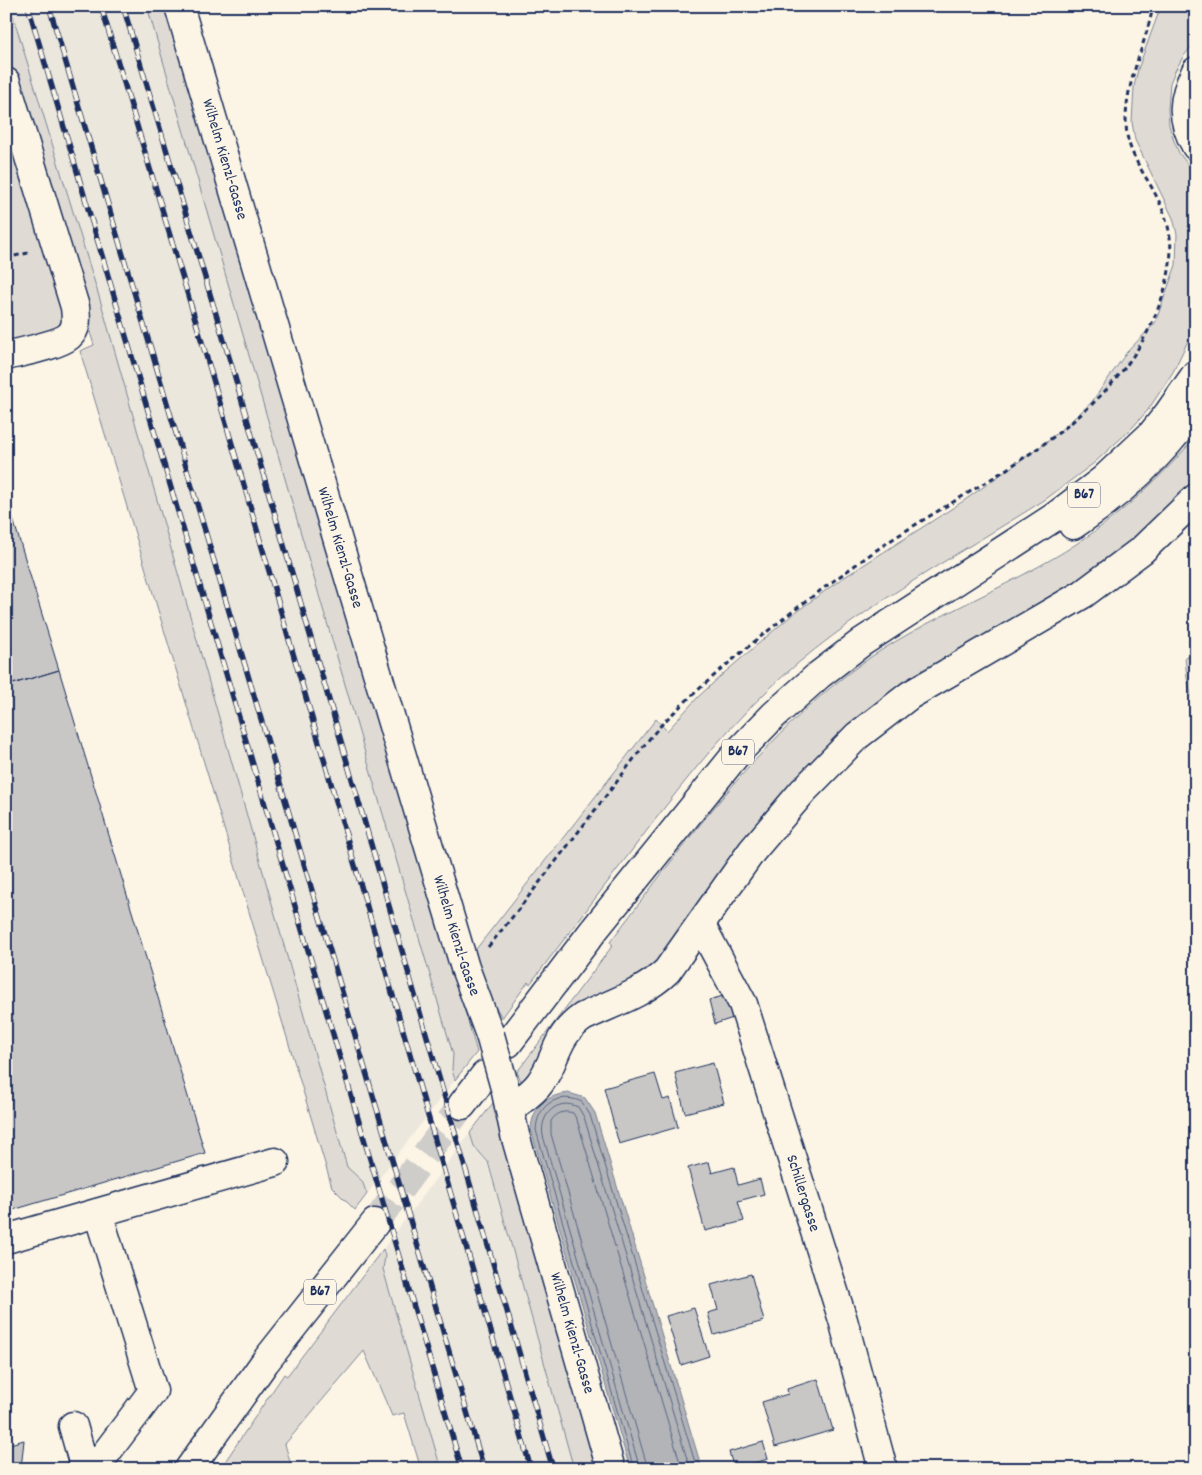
<svg xmlns="http://www.w3.org/2000/svg" width="1202" height="1475" font-family="Dekko,sans-serif">
	<style>
		.built { fill: #ece7dc }
		.green { fill: #dfdbd4; stroke: #7d8599 }
		.water { fill: #b2b4b8; stroke: #767f94 }
		.lines { fill: none; stroke-linecap: round; stroke-linejoin: round }
		.shore { stroke: #576482; stroke-width: 1 }
		.building { fill: #c8c7c6; stroke: #1b2f5e }
		.major-tunnel { stroke: #cfcdca; stroke-width: 28; stroke-dasharray: 28 14; stroke-linecap: butt }
		.minor-casing { stroke: #1b2f5e; stroke-width: 31 }
		.major-casing { stroke: #1b2f5e; stroke-width: 31 }
		.path { stroke: #1b2f5e; stroke-width: 3; stroke-dasharray: 5 4; stroke-linecap: butt }
		.minor { stroke: #fcf5e5; stroke-width: 28 }
		.major { stroke: #fcf5e5; stroke-width: 28 }
		.rail-casing { stroke: #1b2f5e; stroke-width: 5.5 }
		.rail { stroke: #fcf5e5; stroke-width: 4; stroke-dasharray: 11; stroke-linecap: butt }
		.minor-bridge-casing { stroke: #1b2f5e; stroke-width: 31; stroke-linecap: butt }
		.minor-bridge { stroke: #fcf5e5; stroke-width: 28 }
		.labels { text-anchor: middle; dominant-baseline: central; stroke-width: 5; stroke-linejoin: round; paint-order: stroke }
		.shield { fill: #fcf5e5; stroke: #5e6a86; stroke-width: 1 }
		.shield-label { font-size: 15px; font-weight: bold; fill: #1b2f5e }
		.street-label { font-size: 16px; fill: #1b2f5e; stroke: #fcf5e5 }
	</style>
	<rect width="100%" height="100%" fill="#fcf5e5"/>
	<filter id="ink" filterUnits="userSpaceOnUse"><feTurbulence type="fractalNoise" baseFrequency=".02" numOctaves="2"/><feDisplacementMap in="SourceGraphic" scale="10" xChannelSelector="R" yChannelSelector="G"/><feConvolveMatrix kernelMatrix="1 2 1 2 8 2 1 2 1" color-interpolation-filters="sRGB"/></filter>
	<g filter="url(#ink)">
		<path class="built" d="M10,6H147L453,1054L452,1070L455,1080L367,1194L362,1181L347,1167L101,303Z
			M470,1133L474,1146L487,1162L574,1469H441L383,1269L385,1256L383,1249Z"/>
		<path class="green" d="M6,6H10L101,303L347,1167L362,1181L367,1194L355,1210L332,1187L80,351L94,345L6,59Z
			M147,6H169L477,1052L455,1080L452,1070L453,1054Z
			M1161,6H1196V41L1183,57L1175,71L1170,83L1168,109L1169,125L1174,141L1179,153L1196,175V324L1173,372L1148,410L1131,429L1094,463L1046,499C953,558 847,614 767,691C714,741 670,800 626,858C594,900 562,942 530,984L528,982L502,1018L497,1009L491,1005L473,953L656,719L667,731L698,697L723,674L792,615L840,580L962,502L1047,442L1091,403L1127,352L1155,323L1176,265L1177,234L1173,218L1135,140L1132,122L1134,87L1138,69Z
			M6,108L68,309L57,328L6,342Z
			M1196,436V483L1149,531L1086,580L901,689L672,951L539,1071L522,1083L517,1072L613,945L610,942C683,846 754,746 850,672C909,627 979,600 1043,564C1100,533 1155,486 1196,436Z
			M1196,655V715L1187,678L1185,657Z
			M493,1103L501,1125L599,1469H574L488,1162L474,1146L470,1133Z
			M383,1249L385,1256L383,1269L441,1469H421L404,1413L392,1416L364,1351L285,1444L292,1469H220L284,1374L287,1376Z"/>
		<path class="water" d="M569,1093L585,1098L595,1113L702,1469H630L531,1130C532,1107 546,1095 569,1093Z"/>
		<g class="lines">
			<path class="shore" d="M634,1469L536,1130C537,1105 558,1091 582,1102L590,1115L697,1469
				M640,1469L543,1136C539,1115 557,1097 578,1107L584,1117L690,1469
				M648,1469L551,1134V1121C556,1113 564,1110 573,1113L577,1120L682,1469"/>
		</g>
		<path class="building" d="M6,496L59,670L6,686Z
			M59,670L205,1153L6,1212V686Z
			M730,994L736,1017L715,1024L709,1000Z
			M713,1063L724,1103L685,1113L675,1073Z
			M655,1074L663,1100L670,1098L678,1127L619,1144L604,1088Z
			M709,1162L712,1173L734,1167L738,1185L760,1179L764,1194L738,1201L744,1221L705,1231L688,1168Z
			M751,1274L764,1321L714,1335L708,1313L718,1310L711,1285Z
			M694,1308L709,1356L681,1365L666,1316Z
			M818,1379L833,1430L775,1447L762,1402L788,1394L787,1389Z
			M24,1440L21,1469H6V1445Z
			M763,1442L768,1459L734,1469L729,1452Z"/>
		<g class="lines">
			<path class="major-tunnel" d="M375,1223L462,1105"/>
			<g class="minor-casing">
				<g id="minor">
					<path id="s1" d="M179,6L465,968L490,1035"/>
					<path d="M6,82L75,307C76,317 78,328 69,336C59,345 21,352 6,356"/>
					<path id="s2" d="M701,925L743,1004L843,1320L883,1469"/>
					<path id="s3" d="M506,1092L515,1135L611,1469"/>
					<path d="M510,1109C520,1101 533,1093 540,1083C558,1058 554,1037 583,1017C612,1003 643,994 667,971L752,851L803,791L857,736L910,695L1083,594L1142,550L1196,498"/>
					<path d="M6,1239L275,1162"/>
					<path d="M73,1426L85,1469"/>
					<path d="M94,1469L153,1391L98,1213"/>
				</g>
			</g>
			<g class="major-casing">
				<path id="major" d="M1196,71C1182,98 1180,119 1196,146
					M1073,525C1123,492 1160,457 1196,408
					M508,1043L594,930L738,752L774,715L819,675L862,642L1053,518L1104,479L1152,434L1168,414L1196,374
					M462,1105L485,1075
					M189,1469L265,1362L375,1223"/>
			</g>
			<path class="path" d="M6,258L28,253
				M488,947C531,895 571,841 612,788C630,765 647,739 667,719C732,656 804,601 878,549C983,477 1126,423 1165,288C1177,245 1170,218 1148,181C1139,167 1130,151 1127,135C1121,88 1145,50 1153,6"/>
			<use href="#minor" class="minor"/>
			<use href="#major" class="major"/>
			<g class="rail-casing">
				<path id="rail" d="M28,6L462,1469
					M49,6L484,1469
					M101,6L211,372L531,1469
					M123,6L232,367L553,1469"/>
			</g>
			<use href="#rail" class="rail"/>
			<g class="minor-bridge-casing">
				<path id="minor-bridge" d="M490,1035L505,1088"/>
			</g>
			<use href="#minor-bridge" class="minor-bridge"/>
		</g>
	</g>
	<g class="labels">
		<g class="shield">
			<rect x="1068" y="482.5" width="32" height="25" rx="4"/>
			<rect x="722" y="739.5" width="32" height="25" rx="4"/>
			<rect x="304" y="1279.5" width="32" height="25" rx="4"/>
		</g>
		<g class="shield-label">
			<text x="1084" y="495">B67</text>
			<text x="738" y="752">B67</text>
			<text x="320" y="1292">B67</text>
		</g>
		<g class="street-label">
			<text stroke="none"><textPath href="#s1" startOffset="160">Wilhelm Kienzl-Gasse</textPath></text>
			<text stroke="none"><textPath href="#s1" startOffset="565">Wilhelm Kienzl-Gasse</textPath></text>
			<text stroke="none"><textPath href="#s1" startOffset="970">Wilhelm Kienzl-Gasse</textPath></text>
			<text stroke="none"><textPath href="#s2" startOffset="288">Schillergasse</textPath></text>
			<text stroke="none"><textPath href="#s3" startOffset="250">Wilhelm Kienzl-Gasse</textPath></text>
		</g>
	</g>
	<rect width="1202" height="1475" fill="none" stroke="#fcf5e5" stroke-width="25"/>
	<rect x="12" y="12" width="1177" height="1450" fill="none" stroke="#1b2f5e" stroke-width="2" filter="url(#ink)"/>
</svg>
